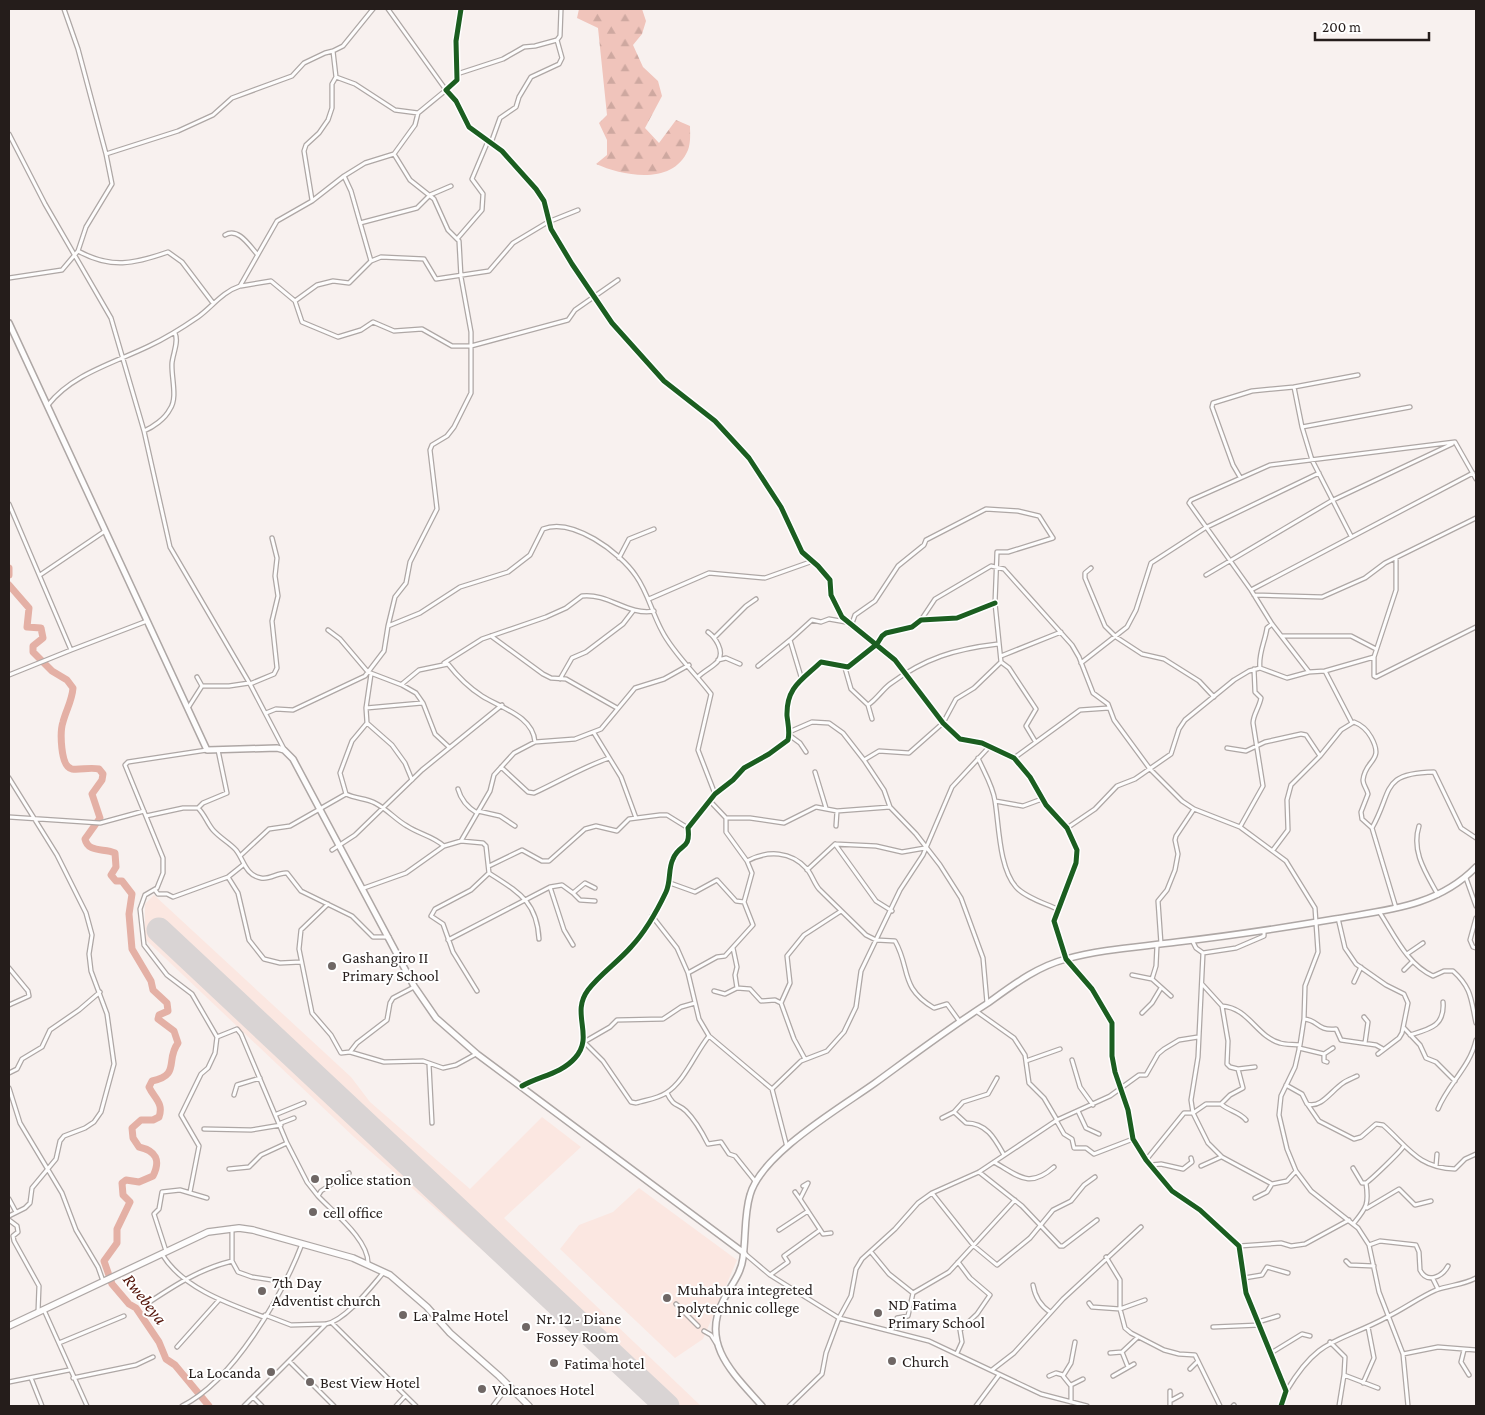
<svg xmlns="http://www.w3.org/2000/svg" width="1485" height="1415" font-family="'Crimson Pro',serif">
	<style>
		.built { fill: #fbe7e1 }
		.forest { fill: url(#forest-firs) }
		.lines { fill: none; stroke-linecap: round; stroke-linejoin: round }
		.river { stroke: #e4b0a5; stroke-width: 7 }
		.runway { stroke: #d9d4d4; stroke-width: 25 }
		.street-casing { stroke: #aea7a5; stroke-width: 5.5 }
		.primary-casing { stroke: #aea7a5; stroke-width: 8 }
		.highway-casing { stroke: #aea7a5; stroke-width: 8 }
		.street { stroke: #fefdfd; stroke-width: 3 }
		.primary { stroke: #fefdfd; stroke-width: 5 }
		.highway { stroke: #fefdfd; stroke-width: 5.5 }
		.cycleway-casing { stroke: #fff; stroke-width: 8 }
		.cycleway { stroke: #1b5e20; stroke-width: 5 }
		.poi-dot { fill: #6f6765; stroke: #fff; stroke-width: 2 }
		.labels { text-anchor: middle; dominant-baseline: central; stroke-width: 4; stroke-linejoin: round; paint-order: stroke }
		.poi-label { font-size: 16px; fill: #251d1b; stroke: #fff; text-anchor: start }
		.water-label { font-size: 18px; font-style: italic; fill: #541409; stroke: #fff }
	</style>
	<defs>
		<pattern id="forest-firs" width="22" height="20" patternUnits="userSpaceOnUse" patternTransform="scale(1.25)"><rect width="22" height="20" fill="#f0c4bb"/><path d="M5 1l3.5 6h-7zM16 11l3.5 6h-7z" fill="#cea8a0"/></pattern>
	</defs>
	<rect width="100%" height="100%" fill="#f8f1ef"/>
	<path class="built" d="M154,895L351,1077L370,1102L470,1189L542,1117L581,1147L504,1218L701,1406H651L570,1327L354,1137L145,939V904Z
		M639,1188L737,1260L703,1339L675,1358L560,1249L579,1225L613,1212Z"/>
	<path class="forest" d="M579,9H642L646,21L642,34L633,45L643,67L658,81L662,96L645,128L659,143L676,120L690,126C690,133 691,142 688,150C673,186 623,176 596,164L607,155V140L599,123L607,115L598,28L577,18Z"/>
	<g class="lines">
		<path class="river" d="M9,568V575
			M9,585L29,608L27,627L41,628L43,638L33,646V652L52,671L67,680L73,688C72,701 66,710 63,722C60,731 60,767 72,769C81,770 90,767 99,769L103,774L102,780L92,794L100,818L85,839C88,853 104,848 115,853L116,867L111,875L116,881H122L132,894L129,914L132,949L151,981L153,990L167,1003L168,1011L159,1015L158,1019L174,1031L178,1043C165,1060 181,1075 152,1081L149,1087C154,1098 164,1103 159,1117L153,1120H141L132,1128L133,1138L139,1147C156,1151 161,1160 153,1176L139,1182L126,1180L122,1183L123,1195L130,1202L117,1229V1243L104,1261L112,1284L129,1304L136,1308L159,1342L166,1359L175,1365L209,1406"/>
		<path class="runway" d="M159,930L667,1406"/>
		<g class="street-casing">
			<path id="street" d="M461,9L456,41L457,80L446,90L456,101L469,127L502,151L536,189L544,201L551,229L572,264L612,323L664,381L715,421L749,458L781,507L802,552L818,566L830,580L831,595L842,617L895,660L943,723L960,739L982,743L1014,758L1030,777L1046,805L1067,828L1077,850L1076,863L1054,921L1066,959L1092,989L1112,1023V1056L1115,1072L1128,1110L1133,1139L1146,1160L1172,1191L1200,1210L1239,1246L1246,1293L1286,1391L1281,1406
				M457,74L503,59L524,47L535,46L557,40L560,36L561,9
				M336,77L355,84L395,110L418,113
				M9,134L45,204L111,318L144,431L170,547L250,684L284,749
				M491,143L500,118L516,107L519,97L531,77L559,64L562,58L557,40
				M106,154L178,131L213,115L232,98L292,76L304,63L325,53L333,51
				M344,176L351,191L371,261
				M312,200L304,151L306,145L319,133L328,120L332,108V84L336,77L333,51L343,46L373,9
				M360,223L417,208L430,195L451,186
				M225,235C238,227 249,245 257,254
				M457,239L482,210L483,194L472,179L488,141
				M78,251C111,269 134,264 168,252L182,262L213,303
				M9,278L62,270L78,251L86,227L112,184L106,154L78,49L64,9
				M241,286L271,281L295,301L302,322L338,337L361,330L373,322L394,331L422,329L452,346H471L568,320L575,310L618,280
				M295,301L317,285L333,281L349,283L371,261L381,257L424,259L436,279L489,271L513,243L548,222L578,210
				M1294,387L1302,427L1312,460L1351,536
				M48,405C72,374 114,363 149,346C166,338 182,328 198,317C213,306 222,292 240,286L277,221L312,201L344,176L365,163L394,154L415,125L418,113L446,90L388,9
				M1302,427L1410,407
				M144,431C153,427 165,419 170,409C178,398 171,377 172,363C173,353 179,342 175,333
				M1240,477L1233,465L1212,407L1213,403L1252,391L1294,387L1358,375
				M9,504L71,650L9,675
				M619,558L629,539L654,529
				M1396,558V590L1374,657V676L1376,677L1476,627
				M1091,568L1085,573V578L1105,626L1116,637L1142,654L1164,659L1199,681L1214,697
				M40,575L105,531
				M1206,575L1331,501L1452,444
				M1251,590L1473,473
				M1254,595L1322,597L1365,578L1385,563L1476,518
				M649,599L709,573L765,578L813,561
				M921,620L935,599L991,566L1004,569L1072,645L1079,657L1093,693L1108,704L1114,720L1150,769L1182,801L1194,809L1240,827L1286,861L1315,908L1318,952L1305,986L1304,1019L1300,1045L1295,1067L1281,1096L1279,1115L1287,1149L1296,1171L1311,1191L1358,1228L1369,1245L1379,1292L1403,1354L1408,1406
				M388,626L395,597L406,583L410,562L437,509L430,450L432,445L447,436L454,427L471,393V332L461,277L459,241L448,230L434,199L410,180L394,154
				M851,626L855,615L875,601L898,566L924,545L926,540L986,509L1018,511L1039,516L1053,538L1008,552H997L995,603L1001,662L974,688L956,699L943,723L909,753L879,751L864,760
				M328,630L340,639L368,672L402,685L416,693L423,703L435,734L449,747
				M491,636L543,674L551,678L566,679L617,708
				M1282,636H1351L1376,649
				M715,637L746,606L756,599
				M71,650L147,621
				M1001,656L1061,632
				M718,660L726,658L740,664
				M1001,662L1009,668L1036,709L1026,726L1035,741
				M444,663L482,639L546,617L566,608L582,596C609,593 628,616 654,611
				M1081,663L1127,627L1136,610L1151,563L1205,528L1319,473
				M758,666L790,640
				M845,668L851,689L868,705L872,719
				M1260,668C1258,654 1265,642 1267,628L1272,624
				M1325,671L1374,657
				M371,674L366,708L367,723L392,745L405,763L412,780
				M698,677C704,671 713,667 718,661C725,651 715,637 708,632
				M560,679L572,658L586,652L623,624L633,611
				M802,680L790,640L812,620L821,622L829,619L846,622
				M250,684L274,674L277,668L272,621L278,596L275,576L277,558L272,538
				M402,684L419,670L448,664C458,677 468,687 482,696C501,708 533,716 535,742
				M202,686H229L249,683
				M868,705C877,699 882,690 890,684C925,658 955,649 998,644
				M188,708L202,686L197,677
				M366,708L422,703
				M266,713L276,709L293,710L365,676L384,651L388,626L420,613L460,587L508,572L530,555L543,529C572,517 620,552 636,576C648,593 652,613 662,631C673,653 696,674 711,694L698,750L715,794
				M1352,723L1325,671L1309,672L1272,624L1251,590L1189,503L1191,500L1270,465L1455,442L1476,479
				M789,732L812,722L829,723L843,733L864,760L884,790L890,807L916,834L940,865L961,898L983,958L987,1003
				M594,733L621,777L636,818
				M789,735L800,743L806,752
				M1227,748L1246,751L1265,742L1301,734L1306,735L1320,756
				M978,758C984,772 993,786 995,801C999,825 999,868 1016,887C1025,897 1044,903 1057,909
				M1014,758L1080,710L1109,708
				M501,767L528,792L534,793C560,781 583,767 609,758
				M815,772L826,808
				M9,778L57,855L86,913L92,935L89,954L91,971L107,1014L114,1064L101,1112L94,1122L85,1128L64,1136L60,1141L56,1159L32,1188L30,1203L25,1208L9,1216
				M458,789C461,800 467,807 477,813
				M346,794C356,799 366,798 375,803C387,809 396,820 407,826C419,834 433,836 444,846
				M995,801L1023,806L1042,799
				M198,808L203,803L227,793L218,750
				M478,811L500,816L515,826
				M146,816L183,808H198C205,815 207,823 213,830C220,838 230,843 236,850C244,860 245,875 261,878C270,880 278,872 287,873L301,891L352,916L373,937H389
				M9,817L100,823L144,811
				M726,818H750L784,823L816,807L837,811L890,807
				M836,826L837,811
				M1419,826C1411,852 1426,873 1438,895
				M1240,827L1263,786L1253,723C1253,715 1259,708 1261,698L1255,692L1254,669
				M1067,828L1095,809L1117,786L1135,779L1171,754L1179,729L1185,720L1234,680L1249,671L1260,668L1287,678L1309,672
				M1372,828C1393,791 1380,773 1434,772L1461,828L1476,838
				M461,841L483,843L486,846L489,873L471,890L435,909L431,916L443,924L453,952L477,991
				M835,844L876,901L892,911
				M332,850L355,835L422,770L502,705
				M1273,850L1288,830L1287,800L1291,785L1320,756L1341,730L1354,722C1362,725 1367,730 1371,737C1385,762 1365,759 1363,780C1363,785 1367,789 1368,794L1361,812L1362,819L1372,828L1396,908
				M240,856L269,829L290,826L346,794L340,773L352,741L367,723
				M747,861C768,850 791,851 807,869C812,875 814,883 819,889C835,905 851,920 866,935L876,940L895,941C911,969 899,987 934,1008L947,1004L960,1022
				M243,865L228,877L238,893L249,940L264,959L280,963L301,962
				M489,866L522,850L542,861H549L585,829L596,826L617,831L629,819L660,815H667L688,828
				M807,870L835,844L876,846L902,852L925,848
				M489,873C518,892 537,901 539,939
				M1466,878L1476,906
				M670,883L695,892L717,880L736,901L744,902
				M550,887L564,930L573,945
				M364,888L406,873L444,846L461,841L490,791L494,775L514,753L535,742L575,739L601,729L635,688L664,679L689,665
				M155,890L158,894H167L173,897L228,877
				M573,893L580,900L595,901
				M328,904L301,930L299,949L312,1013L331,1035L341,1053L350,1052L384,1062L423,1061L443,1068L456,1065L476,1054
				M1380,913C1395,936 1407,964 1433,976L1444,971H1453C1472,988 1471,1000 1476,1023
				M652,916L677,948L688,973L699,1019L709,1036L772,1089L787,1147
				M1338,918L1345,948L1356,964L1386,985L1404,994L1408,1003L1402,1033L1399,1038L1378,1054
				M1476,918L1470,940L1473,947L1476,948
				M1264,930V936L1236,948L1203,953L1198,1057L1191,1100L1193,1113L1208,1143L1222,1157L1272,1184L1287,1181L1296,1171
				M448,940L550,887L562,885L573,893L585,883L595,888
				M1192,940L1196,948L1203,953
				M1161,944L1158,901L1167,890L1175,870L1178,854L1175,840L1176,836L1194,809
				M733,948L737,967L735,975L737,988
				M1407,954L1423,943
				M9,968L28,991L29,996L9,1005
				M1404,970L1412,962
				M688,973L717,957L725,956L753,925L744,902L752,873L747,861L726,832V818L709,800
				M1132,975L1152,979L1156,966L1157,945
				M1152,979L1171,996
				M1354,982L1361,967
				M714,991L725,994L737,988L750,989L761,1001L775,1000L781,1003
				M695,1003L681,1007L663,1019L617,1020L610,1027L584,1042L603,1061L631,1102L636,1103C645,1100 657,1099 666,1093C685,1081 695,1053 709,1036
				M1222,1006C1249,1008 1256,1036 1280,1043C1286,1045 1294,1044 1300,1045
				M976,1011L1014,1038L1025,1055L1029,1083L1044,1098L1057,1120
				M1142,1013L1152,1003L1161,988
				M1364,1017L1368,1022L1365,1043
				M1304,1019C1319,1020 1316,1031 1336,1029L1341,1040L1376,1045L1383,1049
				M1404,1028L1420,1045L1426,1058L1436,1062L1455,1081
				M1410,1035C1430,1029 1445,1026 1443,1002
				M217,1037L237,1029L241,1034L287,1143L307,1182L318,1196L321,1191L349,1173
				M1299,1048L1324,1054L1333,1048
				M350,1052L357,1043L387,1020L390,1003L393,998L414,987
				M1324,1054V1061L1327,1062
				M805,1059L794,1039L781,1003L790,983L787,956L804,935L841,911
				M1072,1060L1080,1087L1093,1105
				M1026,1061L1060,1049
				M429,1064L432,1123
				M1238,1069L1255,1067
				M9,1073L17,1069L22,1059L42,1047L50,1030L79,1010L100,992
				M1286,1085L1302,1094L1307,1104C1321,1109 1332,1090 1343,1083C1347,1080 1353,1078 1357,1076
				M522,1086C539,1076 561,1074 575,1058C595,1036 570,1014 588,990C600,974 618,962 631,947C645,932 657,911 666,892C671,881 668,869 673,859C679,843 691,851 688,828L715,794L733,780L744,768L769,754L788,740C790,732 788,724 787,716C786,687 802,680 821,662L848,667L877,644L882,636L886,633L912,627L921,620L957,618L995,603
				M9,1088L20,1123L62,1193L76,1230L98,1267L103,1281
				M772,1089L801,1061L827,1051L844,1032L856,1007L861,971L900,890L923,855L952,787L990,746
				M667,1093C674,1108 678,1103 686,1111C696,1121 702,1132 708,1144L721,1142L729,1154L735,1156L755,1181
				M234,1095L237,1085L260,1078
				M1221,1104C1229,1111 1240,1112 1246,1120
				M1308,1105L1319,1121L1354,1139L1361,1137L1376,1124L1383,1125C1408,1147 1418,1168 1455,1169L1465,1159L1476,1154
				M1438,1109C1448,1084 1470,1067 1476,1040
				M1078,1111L1086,1128L1099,1134
				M954,1112L966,1123C987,1123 995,1139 1004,1155
				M277,1114L304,1103
				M942,1118L954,1112L963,1102L988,1094L997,1078
				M1056,1120L1064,1134L1072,1139L1074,1148H1086L1094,1154L1133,1139
				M281,1123L294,1118
				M204,1129L251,1130L281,1125
				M1146,1160L1184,1113H1193L1206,1104H1221L1230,1095L1243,1088L1238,1069L1230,1067L1227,1064L1228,1041L1222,1006L1202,984
				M994,1162C1019,1176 1029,1189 1054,1167
				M1151,1165L1161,1164L1183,1169L1192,1162L1191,1158
				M1201,1166L1221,1157
				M1436,1166L1437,1154
				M1353,1168L1362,1183H1366
				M229,1169L249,1167L261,1155L287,1143
				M979,1172L1022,1206L1060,1246H1063L1097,1220
				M190,1192L199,1146L181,1115L201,1074L208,1068L215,1053L217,1037L192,994L167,975L144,945L140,909L145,895L157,888L163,873V858L125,765L128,762L207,750
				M795,1192L800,1199L808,1183L803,1186
				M932,1193L974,1246L997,1265L1030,1238L1053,1210L1071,1201L1084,1185L1095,1177
				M318,1196C334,1213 369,1240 368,1264
				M1255,1198L1267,1192L1272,1184
				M9,1199L16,1212
				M800,1199L823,1234L831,1233
				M1367,1208L1399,1189L1415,1205L1431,1201
				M9,1220L17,1226L18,1232L13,1236L14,1241L39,1286L38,1312
				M1354,1223C1367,1207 1369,1204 1366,1183C1372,1179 1401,1151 1403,1147
				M232,1228V1261L238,1272L252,1277L285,1282
				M779,1230L808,1211
				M1369,1245L1380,1241L1416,1245L1419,1252L1420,1270C1427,1284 1442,1277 1448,1266
				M1239,1246L1281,1243L1291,1246L1305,1244L1349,1220
				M166,1251L154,1214L159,1209L162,1192L180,1190L207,1198
				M871,1252L889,1274L913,1293L908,1316L897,1318L891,1330
				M744,1253L770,1275L839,1318L929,1341L1041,1394L1087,1406
				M162,1254C182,1288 229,1304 264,1317
				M1106,1257L1120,1280V1309L1125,1328L1131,1333L1164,1350L1179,1354L1195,1355L1220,1406
				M1346,1261L1350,1265L1374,1266
				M770,1275L788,1262L784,1256L820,1230
				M1244,1278L1262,1275L1267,1267L1288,1273
				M1433,1279L1438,1289
				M1033,1285C1035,1297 1041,1306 1050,1312
				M913,1293L949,1272L1015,1200
				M1089,1303L1092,1307L1120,1309L1145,1300
				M676,1304L698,1326
				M145,1305C172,1287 199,1269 232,1261
				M44,1310L87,1406
				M265,1315L291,1325L325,1324
				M1258,1322L1278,1316
				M332,1323L416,1406
				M1213,1327L1260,1325
				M704,1331L711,1335L716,1343
				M1330,1342L1345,1357L1344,1375L1378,1388
				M59,1343L124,1316
				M177,1347L219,1300
				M1464,1350L1461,1362L1469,1375
				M1122,1352L1138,1337
				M957,1353L962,1342L960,1330L977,1314L990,1295L970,1278L958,1262
				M1110,1353L1122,1352L1128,1367
				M1271,1353L1302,1334L1310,1336
				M1403,1354L1438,1347L1476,1350
				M290,1362L334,1406
				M1190,1369L1198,1361
				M992,1370L1014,1353L1063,1299L1141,1227
				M1049,1376L1056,1373L1063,1375
				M1113,1376L1134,1364
				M31,1378L42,1406
				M73,1378L136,1365L153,1357
				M9,1382L69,1370
				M1363,1383L1374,1358L1368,1327
				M1071,1385L1083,1379
				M1287,1390C1320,1335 1338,1344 1389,1316C1405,1308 1420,1297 1436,1290C1450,1285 1463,1285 1476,1278
				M1170,1391V1406
				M253,1397L262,1406
				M1170,1401L1181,1395
				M1071,1402V1386L1063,1376L1071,1363L1075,1342
				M182,1406C233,1381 282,1296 302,1244
				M244,1406L326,1324C346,1320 371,1287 384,1272
				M396,1406L405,1396
				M493,1406L508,1386
				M789,1406L822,1374L826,1353L839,1318L851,1296L856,1269L862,1259L895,1229L918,1203L932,1193L979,1172L1057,1120L1110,1096L1139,1075H1146L1158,1054L1164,1049L1179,1040L1198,1037
				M976,1406L999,1375
				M1233,1406L1234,1405
				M1339,1406L1344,1375"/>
		</g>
		<g class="primary-casing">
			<path id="primary" d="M9,323L207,750L277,748L284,750L293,759L414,986L436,1018L477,1054L744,1253
				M762,1406C735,1375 700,1345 723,1301C730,1286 741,1275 743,1258C746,1237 744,1215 750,1195C761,1154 840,1108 875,1083C912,1056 949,1028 988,1003C1013,985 1036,967 1066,959C1102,949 1140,947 1177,942C1229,936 1282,928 1335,919C1386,910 1437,907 1476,867"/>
		</g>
		<g class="highway-casing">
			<path id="highway" d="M9,1326L208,1232L239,1228L253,1230L353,1258L390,1275L427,1307L450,1333L499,1376L529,1406"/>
		</g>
		<use href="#street" class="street"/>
		<use href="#primary" class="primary"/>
		<use href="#highway" class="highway"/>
		<g class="cycleway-casing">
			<path id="cycleway" d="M461,9L456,41L457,80L446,90L456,101L469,127L502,151L536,189L544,201L551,229L572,264L612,323L664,381L715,421L749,458L781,507L802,552L818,566L830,580L831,595L842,617L895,660L943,723L960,739L982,743L1014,758L1030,777L1046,805L1067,828L1077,850L1076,863L1054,921L1066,959L1092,989L1112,1023V1056L1115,1072L1128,1110L1133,1139L1146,1160L1172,1191L1200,1210L1239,1246L1246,1293L1286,1391L1281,1406
				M522,1086C539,1076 561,1074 575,1058C595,1036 570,1014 588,990C600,974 618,962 631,947C645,932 657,911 666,892C671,881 668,869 673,859C679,843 691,851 688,828L715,794L733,780L744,768L769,754L788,740C790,732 788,724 787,716C786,687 802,680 821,662L848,667L877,644L882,636L886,633L912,627L921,620L957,618L995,603"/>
		</g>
		<use href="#cycleway" class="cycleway"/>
	</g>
	<g class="poi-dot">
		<circle cx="332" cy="966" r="5"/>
		<circle cx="315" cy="1179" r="5"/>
		<circle cx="313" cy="1212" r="5"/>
		<circle cx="262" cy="1291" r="5"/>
		<circle cx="667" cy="1298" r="5"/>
		<circle cx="878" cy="1313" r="5"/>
		<circle cx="403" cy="1315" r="5"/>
		<circle cx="526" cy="1327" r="5"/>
		<circle cx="892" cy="1361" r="5"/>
		<circle cx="554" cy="1363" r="5"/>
		<circle cx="271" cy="1372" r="5"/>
		<circle cx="310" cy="1382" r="5"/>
		<circle cx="482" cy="1389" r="5"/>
	</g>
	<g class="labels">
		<g class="poi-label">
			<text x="342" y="957">Gashangiro II<tspan x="342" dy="18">Primary School</tspan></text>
			<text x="325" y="1179">police station</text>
			<text x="323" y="1212">cell office</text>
			<text x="272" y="1282">7th Day<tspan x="272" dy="18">Adventist church</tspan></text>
			<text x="677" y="1289">Muhabura integreted<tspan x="677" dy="18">polytechnic college</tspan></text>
			<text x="888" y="1304">ND Fatima<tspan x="888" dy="18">Primary School</tspan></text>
			<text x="413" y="1315">La Palme Hotel</text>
			<text x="536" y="1318">Nr. 12 - Diane<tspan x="536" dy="18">Fossey Room</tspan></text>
			<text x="902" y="1361">Church</text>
			<text x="564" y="1363">Fatima hotel</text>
			<text x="261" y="1372" text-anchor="end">La Locanda</text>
			<text x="320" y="1382">Best View Hotel</text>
			<text x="492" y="1389">Volcanoes Hotel</text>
		</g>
		<g class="water-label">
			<text transform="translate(145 1299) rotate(52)">Rwebeya</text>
		</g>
	</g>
	<rect width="1485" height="1415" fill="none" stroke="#251d1b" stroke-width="20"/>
	<path d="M1315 32v8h114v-8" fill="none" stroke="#251d1b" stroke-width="2.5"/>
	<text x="1322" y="32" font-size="15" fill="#251d1b" stroke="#ffffff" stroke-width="4" paint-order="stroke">200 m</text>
</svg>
